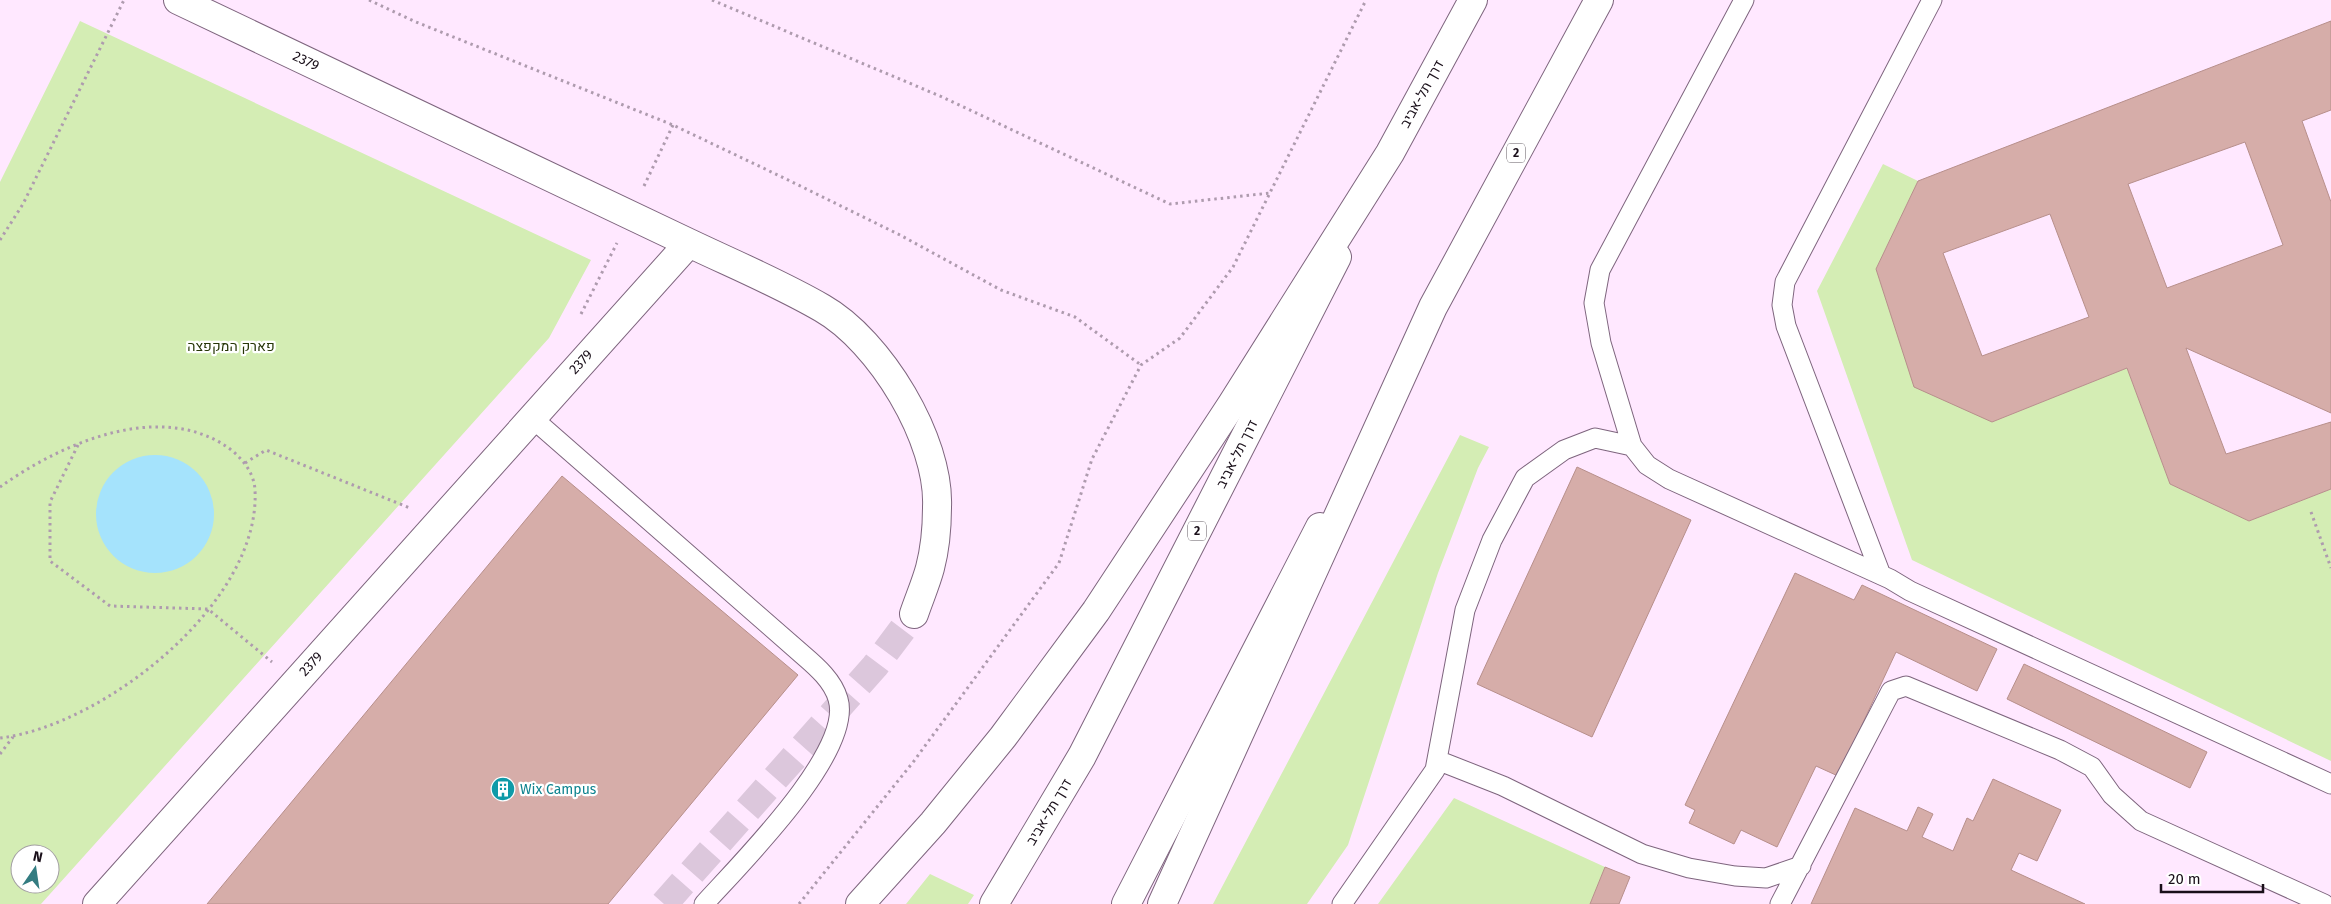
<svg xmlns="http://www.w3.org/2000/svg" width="2331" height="904" font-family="'Fira Sans',Heebo,sans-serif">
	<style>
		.green { fill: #d4edb4; fill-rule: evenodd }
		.water { fill: #a5e3fc }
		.building { fill: #d6ada9; stroke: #b78f8b; fill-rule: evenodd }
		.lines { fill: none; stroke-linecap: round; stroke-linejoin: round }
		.minor-tunnel { stroke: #dcc7dc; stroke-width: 28; stroke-dasharray: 28 14; stroke-linecap: butt }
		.service-casing { stroke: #7e657e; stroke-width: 21 }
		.minor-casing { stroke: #7e657e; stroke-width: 30 }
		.trunk-casing { stroke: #7e657e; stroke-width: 30 }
		.motorway-casing { stroke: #7e657e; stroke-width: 30 }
		.path { stroke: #ae9bae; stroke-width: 3; stroke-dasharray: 2.5 4; stroke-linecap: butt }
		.service { stroke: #fff; stroke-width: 19 }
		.minor { stroke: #fff; stroke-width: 28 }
		.trunk { stroke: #fff; stroke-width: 28 }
		.motorway { stroke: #fff; stroke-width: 28 }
		.labels { text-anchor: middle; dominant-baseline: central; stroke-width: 4.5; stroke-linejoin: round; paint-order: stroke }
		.shield { fill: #fff; stroke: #5e575e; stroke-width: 1 }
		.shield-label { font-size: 12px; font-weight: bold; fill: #190f19 }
		.street-label { font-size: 14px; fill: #190f19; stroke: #fff }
		.park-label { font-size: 14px; fill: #263607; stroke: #fff }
		.culture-label { font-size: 14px; fill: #0d838f; stroke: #fff; text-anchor: start }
	</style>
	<rect width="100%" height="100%" fill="#ffe8ff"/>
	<path class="green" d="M80,21L591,260L549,338L41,904H0V182ZM20,854H50V884H20Z
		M1883,164L1918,181L1876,269L1992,422L2127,368L2170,484L2249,521L2331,489V761L1912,560L1817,291Z
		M1460,435L1489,447L1478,468L1438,573L1348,845L1307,904H1213Z
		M1454,798L1605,867L1590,904H1378Z
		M930,874L974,895L968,904H906Z"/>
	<path class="water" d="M96 514a59 59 0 1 1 118 0a59 59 0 1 1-118 0Z"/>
	<path class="building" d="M2331,21V110L2302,121L2331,202V413L2186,348L2226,454L2331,422V489L2249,521L2170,484L2127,368L1992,422L1914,387L1876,269L1918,181ZM2245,142L2283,245L2167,288L2128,184ZM2050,214L2089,317L1982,356L1943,253Z
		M1577,467L1691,520L1592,737L1477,684Z
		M562,476L798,675L608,904H207Z
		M1795,573L1854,600L1862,585L1997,649L1977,691L1896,652L1838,776L1816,766L1777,847L1741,830L1734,844L1689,823L1695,810L1685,805Z
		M2024,664L2207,752L2190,788L2007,699Z
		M1993,779L2061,810L2037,861L2019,853L2011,870L2085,904H1811L1855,808L1907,831L1918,807L1933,814L1922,837L1953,851L1967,818L1973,821Z
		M1605,867L1630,877L1619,904H1590Z"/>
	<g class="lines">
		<path class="minor-tunnel" d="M664,904L875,666L914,614"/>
		<g class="service-casing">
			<path id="service" d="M1744,0L1600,270L1594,303L1601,343L1632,446L1647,465L1669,479L1890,579L1910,591L2331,784
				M531,417L803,655C817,667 833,681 838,699C854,752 738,866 704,904
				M1881,575L1786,326L1782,305L1785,282L1932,0
				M1437,760L1503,786L1642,854L1689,868L1735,876L1766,878L1801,866
				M1342,904L1435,770L1465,610L1492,540L1525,478L1564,450L1595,438L1632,446
				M1780,904L1891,691L1906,686L2060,750L2092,767L2112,795L2141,821L2324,904"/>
		</g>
		<g class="minor-casing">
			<path id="minor" d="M689,243C733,264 779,283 822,308C880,341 940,440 937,507C937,526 935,549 930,568C926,583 919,599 914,614
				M97,904L689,243L178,0"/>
		</g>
		<g class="trunk-casing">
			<path id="trunk" d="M994,904L1082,756L1337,257
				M1126,904L1320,527"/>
		</g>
		<g class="motorway-casing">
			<path id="motorway" d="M860,904L933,823L1003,737L1096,611L1232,404L1390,153L1473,0
				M1162,904L1433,307L1599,0"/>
		</g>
		<path class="path" d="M369,0L416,22L673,125L784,178L900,235L1001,290L1075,317L1141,365
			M712,0L940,96L1170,204L1270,193
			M644,186L673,125
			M0,240L23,204L124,0
			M581,314L617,243
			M78,445L50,502V561L110,606L208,609L272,662
			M245,463L266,450L410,508
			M0,487C59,445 152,403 221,443C238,453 254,470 255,490C261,603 103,726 0,738
			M2311,512L2331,568
			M0,754L13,737
			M799,904L914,761L1059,563L1092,459L1141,365L1180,338L1233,267L1366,0"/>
		<use href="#service" class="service"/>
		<use href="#minor" class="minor"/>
		<use href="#trunk" class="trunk"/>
		<use href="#motorway" class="motorway"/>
	</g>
	<defs>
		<g id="building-disc" transform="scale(1.25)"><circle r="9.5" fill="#0f9aa8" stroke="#fff"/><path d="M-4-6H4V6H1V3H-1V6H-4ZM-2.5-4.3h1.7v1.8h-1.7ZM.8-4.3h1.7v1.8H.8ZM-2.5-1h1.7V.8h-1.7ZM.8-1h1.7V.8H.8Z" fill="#fff"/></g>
	</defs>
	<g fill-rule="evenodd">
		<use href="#building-disc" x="503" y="789"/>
	</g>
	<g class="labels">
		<g class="shield">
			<rect x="1507" y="143.5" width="18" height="19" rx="4"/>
			<rect x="1188" y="521.5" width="18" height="19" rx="4"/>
		</g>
		<g class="shield-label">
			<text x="1516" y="153">2</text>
			<text x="1197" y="531">2</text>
		</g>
		<g class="street-label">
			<text transform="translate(306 61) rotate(25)">2379</text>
			<text transform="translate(1422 94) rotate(-61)">דרך תל-אביב</text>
			<text transform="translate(581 362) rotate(-48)">2379</text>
			<text transform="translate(1237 454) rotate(-63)">דרך תל-אביב</text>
			<text transform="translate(311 664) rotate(-48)">2379</text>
			<text transform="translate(1049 812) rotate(-59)">דרך תל-אביב</text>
		</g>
		<g class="park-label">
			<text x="231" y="346">פארק המקפצה</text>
		</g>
		<g class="culture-label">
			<text x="520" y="789">Wix Campus</text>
		</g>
	</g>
	<g transform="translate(35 869) rotate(13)"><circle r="24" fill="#ffffff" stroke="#a39fa3"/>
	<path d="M0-4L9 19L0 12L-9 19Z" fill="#337c81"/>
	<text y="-8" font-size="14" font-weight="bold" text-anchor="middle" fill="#190f19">N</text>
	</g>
	<path d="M2161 884v8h102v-8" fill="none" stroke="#190f19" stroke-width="2.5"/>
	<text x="2168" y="884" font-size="15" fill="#190f19" stroke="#ffffff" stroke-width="4" paint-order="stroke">20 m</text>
</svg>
